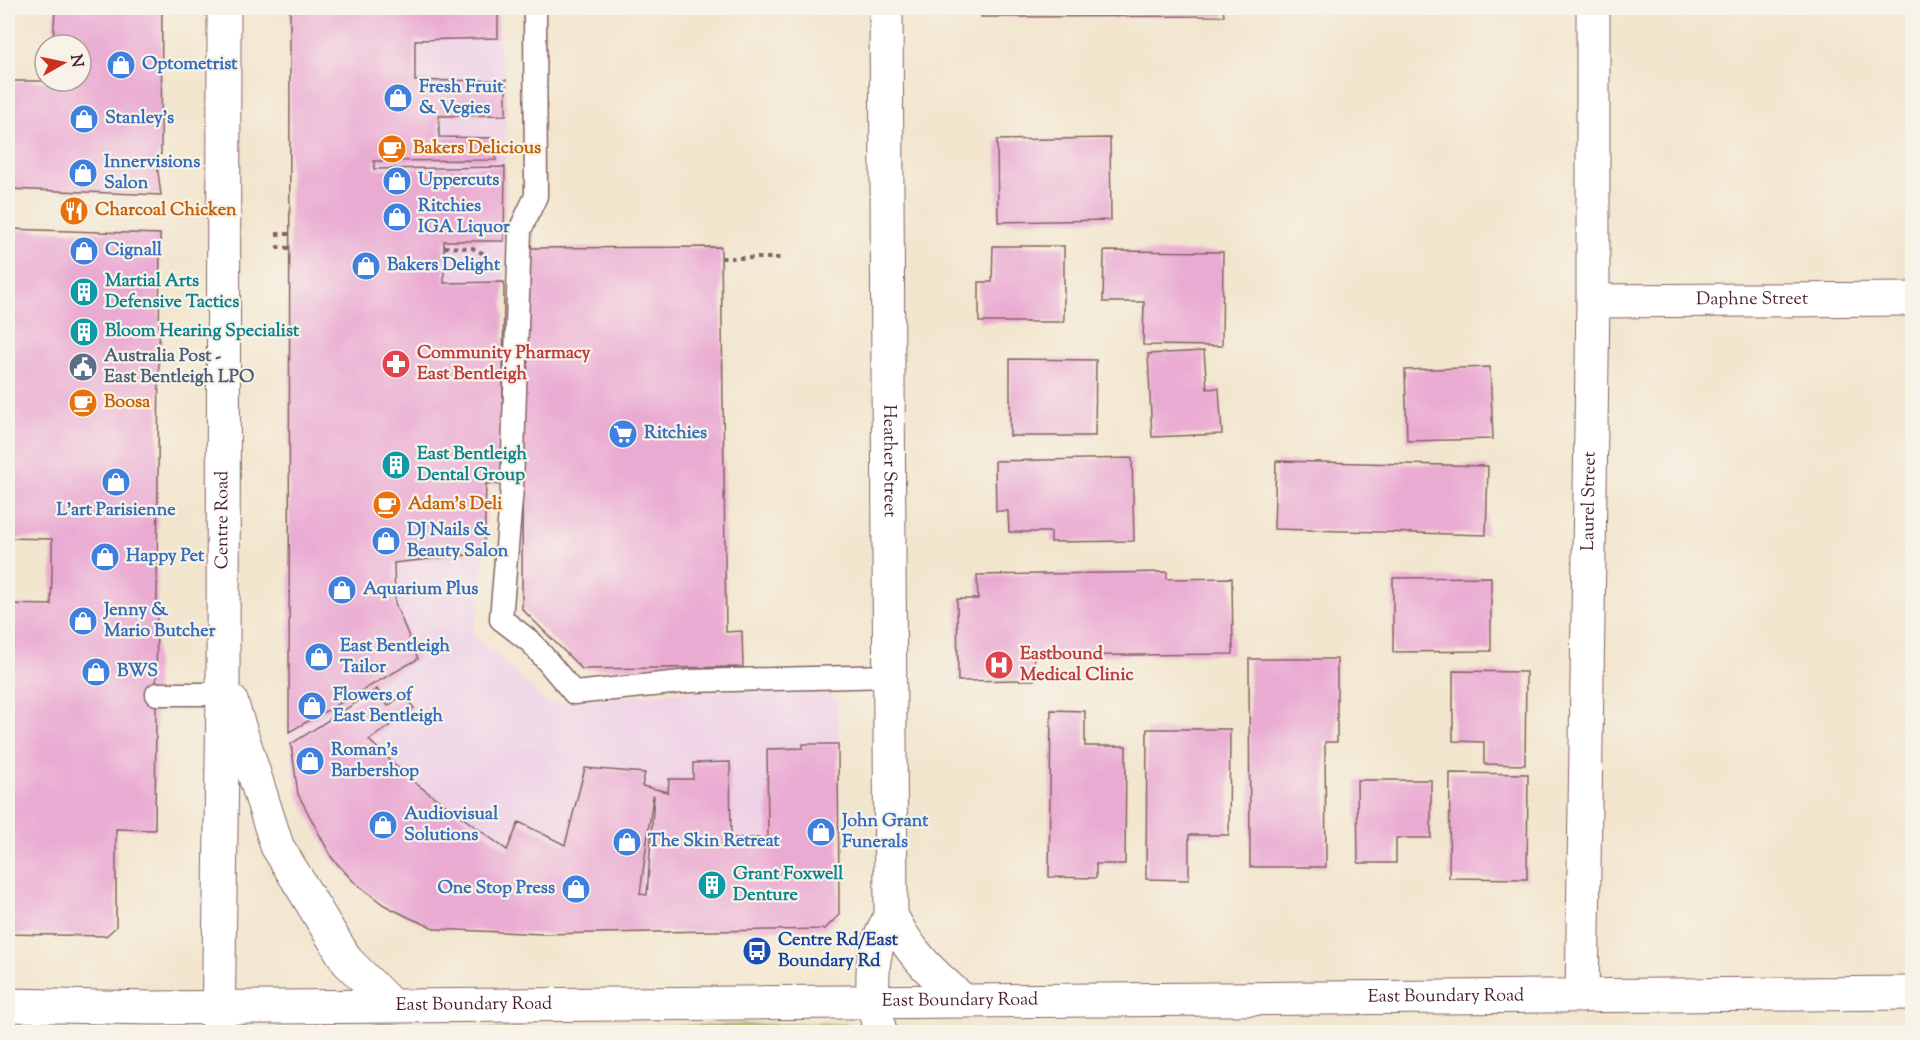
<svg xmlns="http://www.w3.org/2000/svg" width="1920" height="1040" font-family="'Sorts Mill Goudy',serif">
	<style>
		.built { fill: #efd0e7 }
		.green { fill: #bfd073; stroke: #84784f; stroke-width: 1.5 }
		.building { fill: #eaabd3; fill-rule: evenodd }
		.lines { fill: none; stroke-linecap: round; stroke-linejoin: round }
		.lane-casing { stroke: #856464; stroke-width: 25 }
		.street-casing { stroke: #856464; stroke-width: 35 }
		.secondary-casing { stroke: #856464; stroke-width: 35 }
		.path { stroke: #856464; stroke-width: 4; stroke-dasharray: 4.5 4.5; stroke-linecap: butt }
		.lane { stroke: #fff; stroke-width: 22 }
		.street { stroke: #fff; stroke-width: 33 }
		.secondary { stroke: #fff; stroke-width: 33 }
		.labels { text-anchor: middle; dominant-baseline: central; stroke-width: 4.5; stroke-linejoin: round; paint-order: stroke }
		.shop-label { font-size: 18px; font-weight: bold; fill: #366cbe; stroke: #f7f3e8; text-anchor: start }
		.food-label { font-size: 18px; font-weight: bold; fill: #c56008; stroke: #f7f3e8; text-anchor: start }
		.culture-label { font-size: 18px; font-weight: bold; fill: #0d838f; stroke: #f7f3e8; text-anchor: start }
		.street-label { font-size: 18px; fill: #4a1f2b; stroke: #f7f3e8 }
		.health-label { font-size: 18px; font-weight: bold; fill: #be3a42; stroke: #f7f3e8; text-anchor: start }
		.service-label { font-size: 18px; font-weight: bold; fill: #4e5e75; stroke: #f7f3e8; text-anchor: start }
		.transit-label { font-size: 18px; font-weight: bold; fill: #164399; stroke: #f7f3e8; text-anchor: start }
	</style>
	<rect width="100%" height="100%" fill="#f7f3e8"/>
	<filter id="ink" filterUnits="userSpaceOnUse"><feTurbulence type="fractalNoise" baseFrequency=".0167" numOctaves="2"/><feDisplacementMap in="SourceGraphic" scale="12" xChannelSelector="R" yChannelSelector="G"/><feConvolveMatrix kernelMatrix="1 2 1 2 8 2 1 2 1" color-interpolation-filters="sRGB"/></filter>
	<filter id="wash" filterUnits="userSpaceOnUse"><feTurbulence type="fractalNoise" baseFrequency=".008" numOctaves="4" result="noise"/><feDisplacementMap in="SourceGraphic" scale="24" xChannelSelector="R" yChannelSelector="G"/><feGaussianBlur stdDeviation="1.35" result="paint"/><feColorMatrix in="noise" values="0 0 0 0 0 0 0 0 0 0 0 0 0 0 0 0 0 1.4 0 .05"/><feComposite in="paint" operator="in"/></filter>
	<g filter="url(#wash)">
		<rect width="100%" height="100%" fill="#f2e5cd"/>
		<path class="built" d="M290,8H498V38L506,80L502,484L486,485L483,581L473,634L547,703L690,691L823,689L838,700L839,915L825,929L541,934L436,929L332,858L314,827L298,793L289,732Z"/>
		<path class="green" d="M828,1024L847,1025L861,1032H310Z"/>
		<g id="blocks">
			<path class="building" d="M55,8H162L161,154L156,157L161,195L8,189V81H81V45H53Z
				M290,8H498V38L415,40V81L506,80V115L439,116V137L495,138L496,160L374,161V169L505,167L504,241H444V283L504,282L502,484H486L484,553L394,563L395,603L418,659L289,732Z
				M981,8H1223L1224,16L981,17Z
				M1110,138L1111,220L998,222L997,140Z
				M8,229L160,234L155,830L116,829V927L106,936L8,934V604L51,605L52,572V539L8,538Z
				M993,246H1064V322H979V282H992Z
				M721,247L726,632L742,631L743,667L582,669L522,609L523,248Z
				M1104,251L1223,252L1222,346L1143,345L1144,302H1103Z
				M1204,351L1207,389L1219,388L1222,434L1152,437L1148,354Z
				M1010,359L1096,360L1095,436H1010Z
				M1490,367L1493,439L1407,441L1405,370Z
				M1132,458L1134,541L1051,542V532H1009L1008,511H996L995,461Z
				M1276,461L1488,466L1486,535L1274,529Z
				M1167,572V579L1232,578L1233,654L1034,656V680L958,681L957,599H978L977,575Z
				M1491,577V651L1393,652V578Z
				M1249,659H1337V742H1325L1326,867H1250Z
				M1453,671L1526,672L1525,765L1484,764V742L1453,741Z
				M377,689L388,706L403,695L414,708L369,740L411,780L507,850L519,822L565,845L585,768L645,773L642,786L668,792L669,779H693V763L730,762L731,838H768L767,749L803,748V744H838L839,915L825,929L541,934L436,929L410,918L384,905L353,881L332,858L298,794L291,744ZM653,796H654L647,895L640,894Z
				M1051,710L1085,711V746H1126L1125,864H1096V878L1049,877Z
				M1147,729H1230L1229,835H1189V880L1146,879Z
				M1450,773L1528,774L1527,879L1449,878Z
				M1357,780H1431V838H1396V863H1358Z"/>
		</g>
	</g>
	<g filter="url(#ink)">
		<use href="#blocks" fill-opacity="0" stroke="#856464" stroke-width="1.5"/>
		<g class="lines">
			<g class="lane-casing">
				<path id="lane" d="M535,8L536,196L520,230L512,487L501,619L532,643L574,693L691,681L890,676
					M157,694H223"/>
			</g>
			<g class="street-casing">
				<g id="street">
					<path id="s1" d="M886,8L891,915C910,954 932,973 964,1001"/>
					<path id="s2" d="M1593,301L1912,299"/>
					<path id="s3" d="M1582,996L1593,301V8"/>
					<path d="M873,1002C872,964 872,949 891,915"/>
				</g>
			</g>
			<g class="secondary-casing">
				<g id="secondary">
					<path d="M231,701L277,846L347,961L391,1005"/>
					<path d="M873,1002L880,1032"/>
					<path id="s4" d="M8,1005L153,1008L1912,993"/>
					<path id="s5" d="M218,1032L223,694L224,8"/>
				</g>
			</g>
			<path class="path" d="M276,234H289
				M276,247L289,248
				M444,247L472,248L484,254
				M721,258H780"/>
			<use href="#lane" class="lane"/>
			<use href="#street" class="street"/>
			<use href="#secondary" class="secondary"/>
		</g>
	</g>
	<defs>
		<g id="shop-disc" transform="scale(1.5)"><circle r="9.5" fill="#3f7fe0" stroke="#f7f3e8"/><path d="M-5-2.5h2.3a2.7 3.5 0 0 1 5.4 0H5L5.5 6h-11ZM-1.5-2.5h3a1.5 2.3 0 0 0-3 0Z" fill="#fff"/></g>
		<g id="cafe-disc" transform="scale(1.5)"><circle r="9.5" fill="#e8710a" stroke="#f7f3e8"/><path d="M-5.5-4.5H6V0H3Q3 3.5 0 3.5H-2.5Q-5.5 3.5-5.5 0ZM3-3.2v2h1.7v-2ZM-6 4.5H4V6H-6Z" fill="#fff"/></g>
		<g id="restaurant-disc" transform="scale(1.5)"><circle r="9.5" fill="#e8710a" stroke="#f7f3e8"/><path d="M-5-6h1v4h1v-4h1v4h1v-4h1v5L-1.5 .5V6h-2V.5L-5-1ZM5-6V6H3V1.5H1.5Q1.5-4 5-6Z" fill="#fff"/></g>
		<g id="building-disc" transform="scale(1.5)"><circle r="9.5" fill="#0f9aa8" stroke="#f7f3e8"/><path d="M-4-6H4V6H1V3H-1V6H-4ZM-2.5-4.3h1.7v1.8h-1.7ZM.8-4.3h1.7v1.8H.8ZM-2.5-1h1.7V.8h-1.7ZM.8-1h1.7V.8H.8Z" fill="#fff"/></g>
		<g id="pharmacy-disc" transform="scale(1.5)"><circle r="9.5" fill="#e0444e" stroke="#f7f3e8"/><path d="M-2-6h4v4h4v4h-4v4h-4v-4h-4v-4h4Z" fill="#fff"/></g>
		<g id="civic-disc" transform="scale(1.5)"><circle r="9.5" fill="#5c6f8a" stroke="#f7f3e8"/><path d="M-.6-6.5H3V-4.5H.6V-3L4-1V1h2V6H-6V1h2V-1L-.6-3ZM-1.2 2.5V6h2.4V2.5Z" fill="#fff"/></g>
		<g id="supermarket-disc" transform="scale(1.5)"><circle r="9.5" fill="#3f7fe0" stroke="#f7f3e8"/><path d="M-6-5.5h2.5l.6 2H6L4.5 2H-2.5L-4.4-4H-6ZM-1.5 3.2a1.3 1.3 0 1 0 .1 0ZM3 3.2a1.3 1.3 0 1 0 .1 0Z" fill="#fff"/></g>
		<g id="hospital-disc" transform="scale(1.5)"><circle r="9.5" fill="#e0444e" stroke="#f7f3e8"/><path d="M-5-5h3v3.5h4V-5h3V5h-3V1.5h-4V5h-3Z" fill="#fff"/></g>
		<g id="bus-disc" transform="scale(1.5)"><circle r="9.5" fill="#1a4fb4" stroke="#f7f3e8"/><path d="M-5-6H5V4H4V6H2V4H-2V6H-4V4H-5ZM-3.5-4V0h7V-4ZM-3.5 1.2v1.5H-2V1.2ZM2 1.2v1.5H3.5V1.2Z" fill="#fff"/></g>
	</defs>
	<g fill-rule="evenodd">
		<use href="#shop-disc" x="121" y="65"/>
		<use href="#shop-disc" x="398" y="98"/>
		<use href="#shop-disc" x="84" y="119"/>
		<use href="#cafe-disc" x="392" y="149"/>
		<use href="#shop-disc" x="83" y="173"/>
		<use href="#shop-disc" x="397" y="181"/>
		<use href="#restaurant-disc" x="74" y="211"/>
		<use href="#shop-disc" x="397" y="217"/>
		<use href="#shop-disc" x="84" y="251"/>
		<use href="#shop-disc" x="366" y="266"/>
		<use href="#building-disc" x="84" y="292"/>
		<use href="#building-disc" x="84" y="332"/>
		<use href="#pharmacy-disc" x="396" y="364"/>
		<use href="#civic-disc" x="83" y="367"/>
		<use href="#cafe-disc" x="83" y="403"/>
		<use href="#supermarket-disc" x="623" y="434"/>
		<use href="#building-disc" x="396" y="465"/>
		<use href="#shop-disc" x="116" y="482"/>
		<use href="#cafe-disc" x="387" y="505"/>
		<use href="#shop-disc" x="386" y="541"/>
		<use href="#shop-disc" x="105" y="557"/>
		<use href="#shop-disc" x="342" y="590"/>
		<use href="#shop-disc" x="83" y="621"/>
		<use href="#shop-disc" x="319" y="657"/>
		<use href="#hospital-disc" x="999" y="665"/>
		<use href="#shop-disc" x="96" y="672"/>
		<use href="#shop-disc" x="312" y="706"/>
		<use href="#shop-disc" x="310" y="761"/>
		<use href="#shop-disc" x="383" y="825"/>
		<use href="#shop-disc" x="821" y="832"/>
		<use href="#shop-disc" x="627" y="842"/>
		<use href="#building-disc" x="712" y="885"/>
		<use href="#shop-disc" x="576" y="889"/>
		<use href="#bus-disc" x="757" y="951"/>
	</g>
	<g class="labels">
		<g class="shop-label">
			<text x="142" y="65">Optometrist</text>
			<text x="419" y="88">Fresh Fruit<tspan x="419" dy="21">&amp; Vegies</tspan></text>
			<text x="105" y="119">Stanley’s</text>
			<text x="104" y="163">Innervisions<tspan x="104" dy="21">Salon</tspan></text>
			<text x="418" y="181">Uppercuts</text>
			<text x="418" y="207">Ritchies<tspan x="418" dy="21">IGA Liquor</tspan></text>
			<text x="105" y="251">Cignall</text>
			<text x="387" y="266">Bakers Delight</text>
			<text x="644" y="434">Ritchies</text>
			<text x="116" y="511" text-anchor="middle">L’art Parisienne</text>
			<text x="407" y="531">DJ Nails &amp;<tspan x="407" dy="21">Beauty Salon</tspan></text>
			<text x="126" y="557">Happy Pet</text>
			<text x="363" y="590">Aquarium Plus</text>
			<text x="104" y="611">Jenny &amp;<tspan x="104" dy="21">Mario Butcher</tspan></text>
			<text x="340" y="647">East Bentleigh<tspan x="340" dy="21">Tailor</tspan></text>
			<text x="117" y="672">BWS</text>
			<text x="333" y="696">Flowers of<tspan x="333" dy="21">East Bentleigh</tspan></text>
			<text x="331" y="751">Roman’s<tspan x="331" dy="21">Barbershop</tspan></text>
			<text x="404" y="815">Audiovisual<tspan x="404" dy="21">Solutions</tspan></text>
			<text x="842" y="822">John Grant<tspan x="842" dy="21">Funerals</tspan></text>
			<text x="648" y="842">The Skin Retreat</text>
			<text x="555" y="889" text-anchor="end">One Stop Press</text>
		</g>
		<g class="food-label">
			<text x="413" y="149">Bakers Delicious</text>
			<text x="95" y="211">Charcoal Chicken</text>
			<text x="104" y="403">Boosa</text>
			<text x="408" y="505">Adam’s Deli</text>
		</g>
		<g class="culture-label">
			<text x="105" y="282">Martial Arts<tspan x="105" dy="21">Defensive Tactics</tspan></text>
			<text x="105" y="332">Bloom Hearing Specialist</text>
			<text x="417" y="455">East Bentleigh<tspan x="417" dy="21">Dental Group</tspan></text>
			<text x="733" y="875">Grant Foxwell<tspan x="733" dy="21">Denture</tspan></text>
		</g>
		<g class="street-label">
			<text stroke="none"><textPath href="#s2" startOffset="159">Daphne Street</textPath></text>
			<text stroke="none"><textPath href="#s1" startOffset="453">Heather Street</textPath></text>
			<text stroke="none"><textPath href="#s3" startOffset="495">Laurel Street</textPath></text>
			<text stroke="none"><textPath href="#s5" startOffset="512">Centre Road</textPath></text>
			<text stroke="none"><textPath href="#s4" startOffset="1438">East Boundary Road</textPath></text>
			<text stroke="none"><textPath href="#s4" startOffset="952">East Boundary Road</textPath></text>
			<text stroke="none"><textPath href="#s4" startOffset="466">East Boundary Road</textPath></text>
		</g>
		<g class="health-label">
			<text x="417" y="354">Community Pharmacy<tspan x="417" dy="21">East Bentleigh</tspan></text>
			<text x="1020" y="655">Eastbound<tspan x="1020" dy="21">Medical Clinic</tspan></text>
		</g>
		<g class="service-label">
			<text x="104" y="357">Australia Post -<tspan x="104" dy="21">East Bentleigh LPO</tspan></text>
		</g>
		<g class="transit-label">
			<text x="778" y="941">Centre Rd/East<tspan x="778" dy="21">Boundary Rd</tspan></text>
		</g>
	</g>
	<rect width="1920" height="1040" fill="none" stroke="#f7f3e8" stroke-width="30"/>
	<g transform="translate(63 63) rotate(81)"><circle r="28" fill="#f7f3e8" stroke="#b29e9c" stroke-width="1.5"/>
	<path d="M0-4.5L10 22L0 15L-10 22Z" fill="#c8321e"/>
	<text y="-9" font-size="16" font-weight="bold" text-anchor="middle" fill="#4a1f2b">N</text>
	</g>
</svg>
